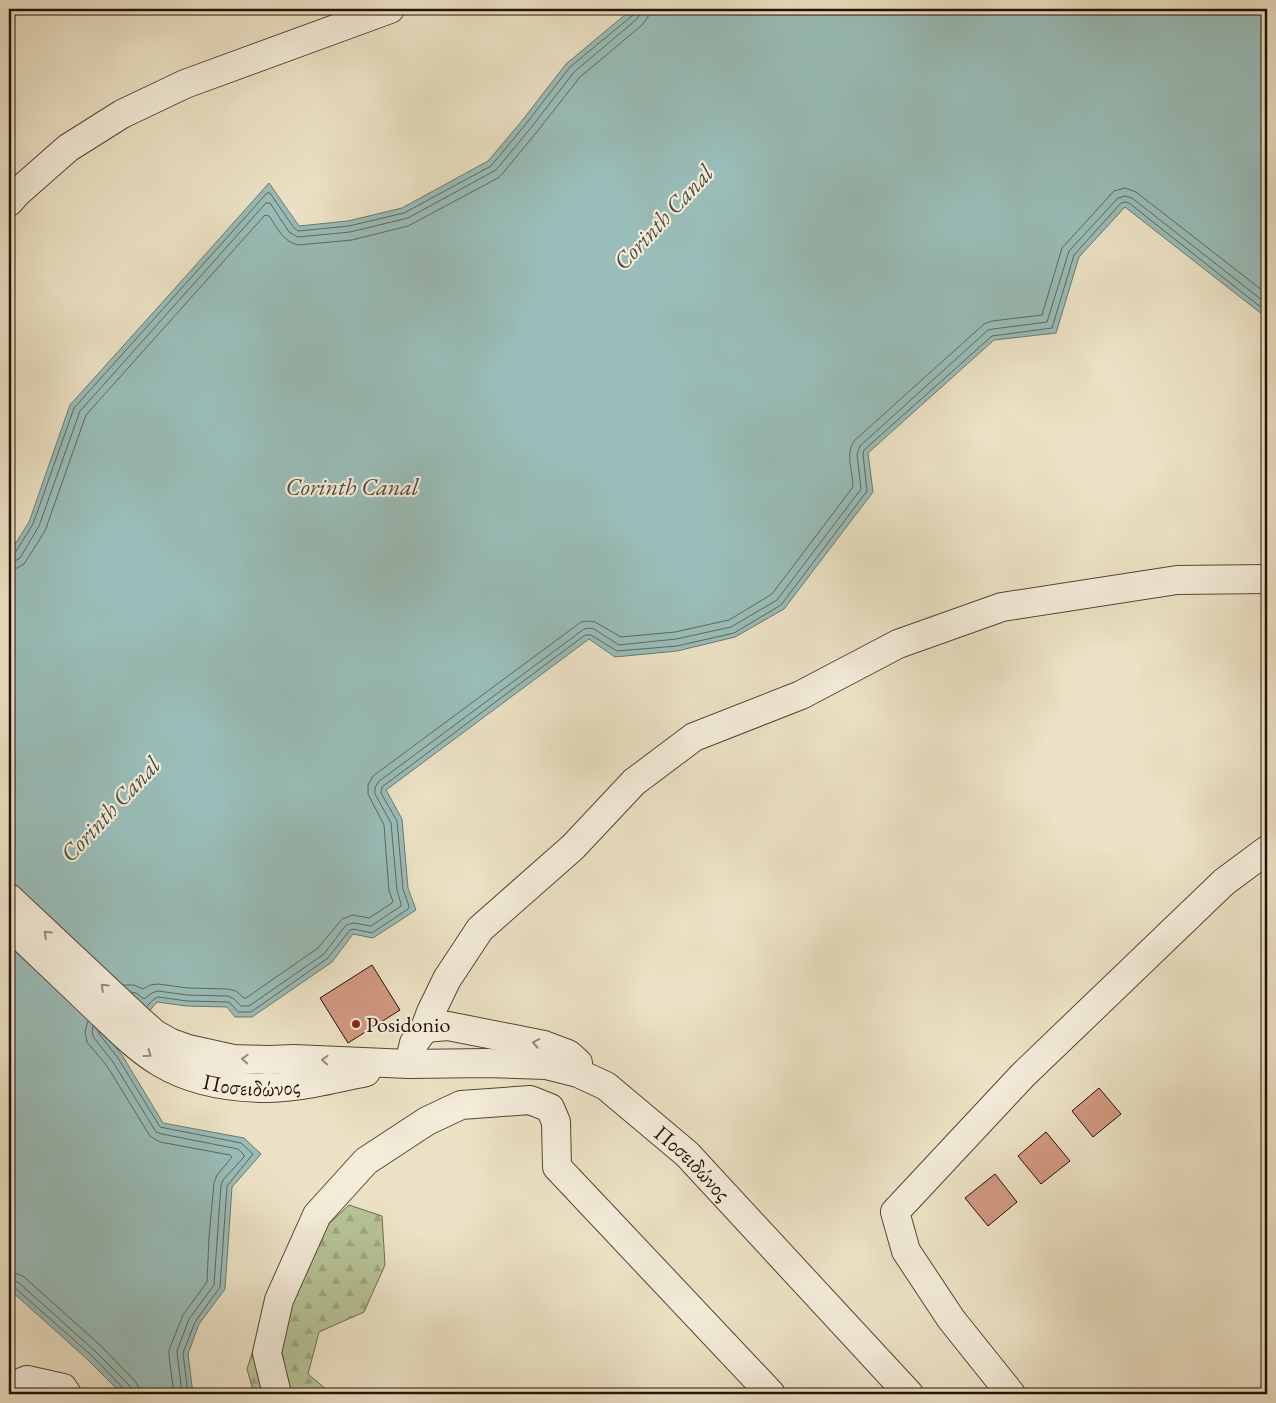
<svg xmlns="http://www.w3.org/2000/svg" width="1276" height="1403" font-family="'EB Garamond',serif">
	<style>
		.forest { fill: url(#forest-firs); stroke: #6e6a4e }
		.water { fill: #99bdb8; stroke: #6b7870 }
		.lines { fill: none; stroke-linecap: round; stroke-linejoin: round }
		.shore { stroke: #5f675e; stroke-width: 1 }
		.building { fill: #d19881; stroke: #251105 }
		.minor-casing { stroke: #574535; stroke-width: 30 }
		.minor { stroke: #f3ecd9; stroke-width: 28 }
		.oneway { stroke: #96897a }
		.poi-dot { fill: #8f2418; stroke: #f3ecd9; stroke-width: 2 }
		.labels { text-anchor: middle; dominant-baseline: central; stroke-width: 4.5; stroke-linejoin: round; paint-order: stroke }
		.poi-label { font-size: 22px; fill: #251105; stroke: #f3ecd9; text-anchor: start }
		.street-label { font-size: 22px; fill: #251105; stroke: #f3ecd9 }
		.water-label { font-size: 24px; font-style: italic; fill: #4e4d44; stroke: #f3ecd9 }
	</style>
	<defs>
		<pattern id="forest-firs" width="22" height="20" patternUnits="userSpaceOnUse" patternTransform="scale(1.25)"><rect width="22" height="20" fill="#b6c396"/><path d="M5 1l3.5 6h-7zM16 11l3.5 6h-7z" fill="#9ca680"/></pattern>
	</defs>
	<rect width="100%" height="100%" fill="#ece2c5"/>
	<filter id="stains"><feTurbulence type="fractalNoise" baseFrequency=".004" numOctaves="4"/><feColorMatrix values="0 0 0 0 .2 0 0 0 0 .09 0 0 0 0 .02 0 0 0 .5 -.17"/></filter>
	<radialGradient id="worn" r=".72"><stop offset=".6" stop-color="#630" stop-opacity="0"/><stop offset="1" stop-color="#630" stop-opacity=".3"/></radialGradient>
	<path class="forest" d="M349,1205L382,1216L385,1265L364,1312L319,1332L308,1374L332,1394H254L247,1369L273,1288L319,1233Z"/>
	<path class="water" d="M632,9H1267V318L1125,207L1079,257L1056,333L994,340L868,453L873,492L784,609L735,637L677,651L615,657L589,639L386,790L402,819L408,888L416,910L373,938L353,934L332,962L252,1017H235L227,1007L186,1006L157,1002L146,1015L103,1032L122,1055L163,1123L244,1138L261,1154L232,1187L225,1289L199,1324L188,1354L193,1394H122L87,1359L9,1289V554L29,522L70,405L178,285L269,183L299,226L348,221L402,208L488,161L521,122L566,64Z"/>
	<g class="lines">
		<path class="shore" d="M9,556L12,555L15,553L33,524L74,408L267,193H270L294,228L298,231L349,226L404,213L491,166L525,125L570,67L633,15L635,9
			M9,562L15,561L20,558L39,526L80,411L266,203H270L289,232L298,237L350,232L408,218L496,170L530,129L574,72L637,19L640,14L641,9
			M9,570L17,568L24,564L45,531L86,415L265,215L269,216C277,227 283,242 298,245L352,240L408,226L498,178L503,173L536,133L580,77L642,25L648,17L649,9
			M124,985H134L143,989L150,985L158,984L188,988L228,989L236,991L244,998H246L318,948L342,919L353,915L369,918L392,903L393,901L389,891L384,825L368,794V785L373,776L581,622L589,621L595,622L621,637L675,632L729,620L772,594L853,487C853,472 845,455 854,441L984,324L992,321L1042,315L1062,248L1114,191L1125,188L1136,192L1267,294
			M131,992L136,993L144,999L152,993L158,991L187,995L228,996L234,999L241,1006H249L324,954L346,925L354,923L371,926L401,906V904L397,890L391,823L375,794V788L378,782L584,629L589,628L594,629L619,645L676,639L731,627L777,600L861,489L857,454L860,446L988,330L993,329L1047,322L1069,251L1118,198L1125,196L1132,198L1267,304
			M147,1006L154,999L158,997L187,1001L228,1002L231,1004L238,1012H251L328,958L350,930L354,929L372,933L408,909L409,906L403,889L397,821L381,793L382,787L585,635H591L617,651L677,646L734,633L781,605L867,491L863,454L864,450L992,336L1052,328L1074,255L1121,203L1125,202L1129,203L1267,312
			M88,1021L85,1032L87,1042L107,1066L150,1136L160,1142L230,1155L232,1157L217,1175L214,1183L209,1237L207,1282L183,1315L169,1350V1356L174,1394
			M93,1026L92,1032L94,1038L113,1062L156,1132L162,1134L238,1149L244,1155V1157L223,1180L221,1185L214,1285L189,1319L177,1351L182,1394
			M98,1031L100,1035L118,1058L160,1127L241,1143L253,1154L227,1186L220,1287L195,1322L183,1353L188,1394
			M9,1272L15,1273L23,1276L100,1345L135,1381L139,1388V1394
			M9,1280L18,1282L95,1351L129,1385L131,1389L132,1394
			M9,1286L14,1287L91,1355L124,1389L125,1394"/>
	</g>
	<path class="building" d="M372,965L400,1010L348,1043L320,998Z
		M1099,1088L1121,1114L1093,1137L1072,1111Z
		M1046,1132L1070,1161L1041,1184L1018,1156Z
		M995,1174L1017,1202L988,1226L965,1198Z"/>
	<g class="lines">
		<g class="minor-casing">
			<g id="minor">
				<path d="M9,202L18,192L68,148L122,114L185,84L390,9"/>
				<path id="s1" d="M9,898L139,1020L155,1034L171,1043L188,1049L233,1059L269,1060L294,1059L409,1064L487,1063L546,1065L578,1073L606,1086L687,1154L909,1394"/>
				<path id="s2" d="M9,925C37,952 66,979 95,1007C116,1027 136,1048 161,1063C193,1082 232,1088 268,1088C301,1087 334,1079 366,1072"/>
				<path d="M425,1028L448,1026L544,1045L568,1054L578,1063"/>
				<path d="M409,1064L414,1043L425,1028L431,1012L447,979L480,929L573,847L634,782L694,737L801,695L898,644L1002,607L1177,580L1267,579"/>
				<path d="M9,1387L27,1380L63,1388L67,1394"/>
				<path d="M277,1394L267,1353L279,1300L317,1215L366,1161L427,1121L461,1105L530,1100L550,1108L556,1122L557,1167L771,1394"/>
				<path d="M1011,1394L951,1319L906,1251L895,1212L1023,1075L1224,882L1267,850"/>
			</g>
		</g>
		<use href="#minor" class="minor"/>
	</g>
	<defs><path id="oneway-chevron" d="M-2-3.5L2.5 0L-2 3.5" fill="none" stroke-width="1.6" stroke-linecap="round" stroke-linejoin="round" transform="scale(1.25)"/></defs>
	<g class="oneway">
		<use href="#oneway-chevron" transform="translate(47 934) rotate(-137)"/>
		<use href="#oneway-chevron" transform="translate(104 987) rotate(-137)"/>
		<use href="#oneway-chevron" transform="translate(536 1043) rotate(-169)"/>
		<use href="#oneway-chevron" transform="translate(148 1054) rotate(36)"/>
		<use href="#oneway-chevron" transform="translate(245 1059) rotate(-177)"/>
		<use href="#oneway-chevron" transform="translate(325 1060) rotate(-177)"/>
	</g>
	<circle class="poi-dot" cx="356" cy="1024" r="5"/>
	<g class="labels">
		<g class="poi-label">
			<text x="366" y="1024">Posidonio</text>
		</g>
		<g class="street-label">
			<text stroke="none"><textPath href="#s2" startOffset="300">Ποσειδώνος</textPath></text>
			<text stroke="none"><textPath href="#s1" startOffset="775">Ποσειδώνος</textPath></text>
		</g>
		<g class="water-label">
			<text transform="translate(663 217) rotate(-47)">Corinth Canal</text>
			<text x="352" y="486">Corinth Canal</text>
			<text transform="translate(110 809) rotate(-47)">Corinth Canal</text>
		</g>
	</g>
	<rect width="1276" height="1403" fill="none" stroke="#ece2c5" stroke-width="30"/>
	<rect x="10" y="10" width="1256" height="1383" fill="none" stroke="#251105" stroke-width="2.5"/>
	<rect x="15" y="15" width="1246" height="1373" fill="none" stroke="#251105"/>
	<rect width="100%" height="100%" filter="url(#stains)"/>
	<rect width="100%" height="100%" fill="url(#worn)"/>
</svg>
